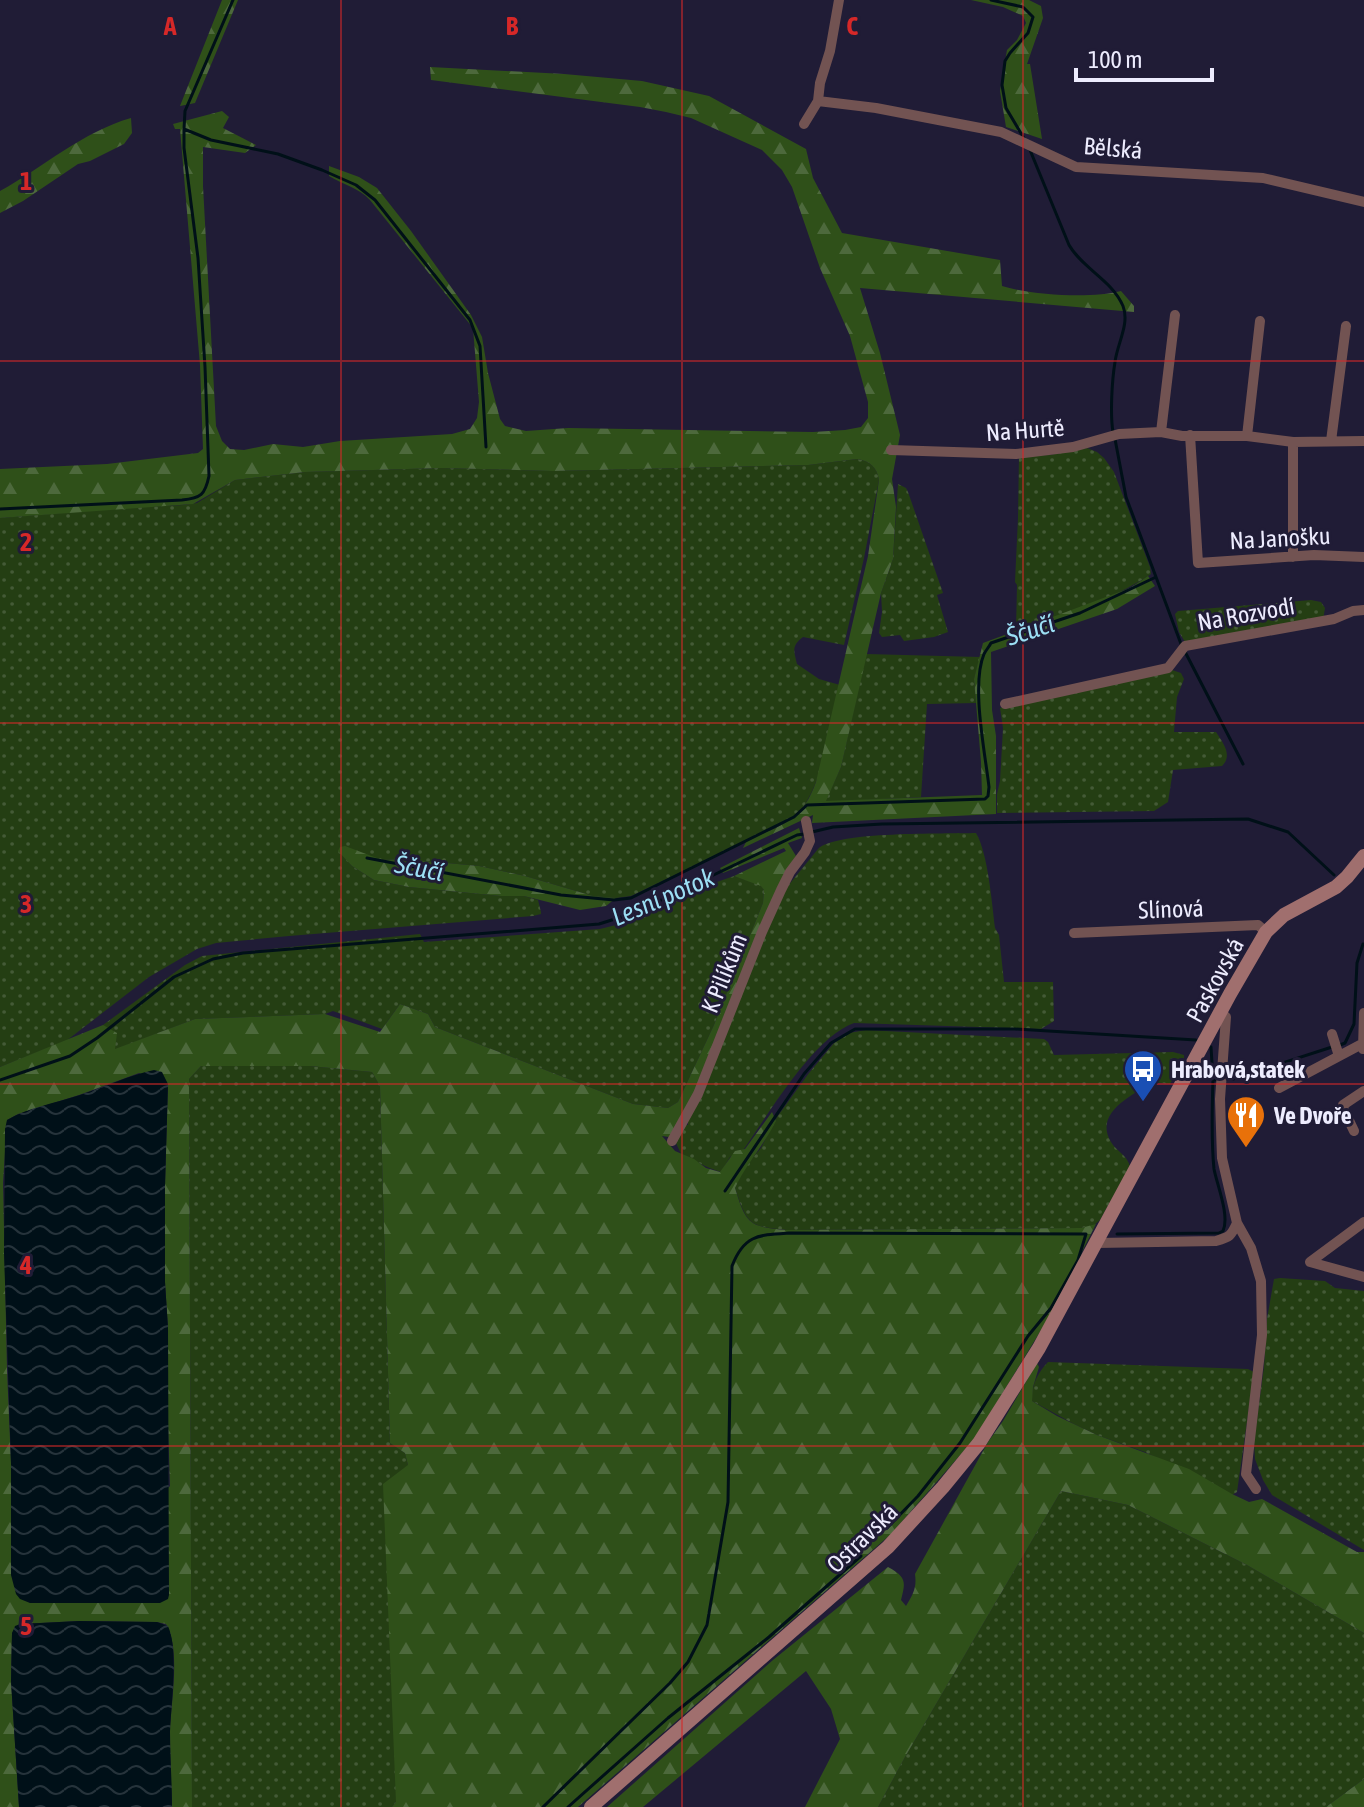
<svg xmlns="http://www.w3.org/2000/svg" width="1364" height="1807" font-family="'Asap Condensed',sans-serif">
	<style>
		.grass { fill: url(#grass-dots) }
		.forest { fill: url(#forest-firs); fill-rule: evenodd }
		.water { fill: url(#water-waves) }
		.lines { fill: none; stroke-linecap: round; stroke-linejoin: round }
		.stream { stroke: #001018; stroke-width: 3 }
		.street { stroke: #725352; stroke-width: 10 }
		.secondary { stroke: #a06f6e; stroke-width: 14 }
		.grid { fill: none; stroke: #d62828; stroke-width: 2; stroke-opacity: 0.55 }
		.labels { text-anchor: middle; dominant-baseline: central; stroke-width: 6; stroke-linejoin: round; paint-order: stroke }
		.street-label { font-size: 24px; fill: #edecfe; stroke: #201c36 }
		.poi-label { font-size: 24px; font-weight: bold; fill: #edecfe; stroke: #201c36; text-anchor: start }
		.water-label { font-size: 26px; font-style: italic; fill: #9cdff4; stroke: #201c36 }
		.grid-label { font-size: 26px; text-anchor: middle; font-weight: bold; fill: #d62828; stroke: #201c36; stroke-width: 6; stroke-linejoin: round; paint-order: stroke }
	</style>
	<defs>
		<pattern id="grass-dots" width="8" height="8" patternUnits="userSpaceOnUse" patternTransform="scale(2)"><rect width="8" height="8" fill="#243e13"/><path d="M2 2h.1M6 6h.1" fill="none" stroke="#445a36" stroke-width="1.8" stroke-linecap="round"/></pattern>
		<pattern id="forest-firs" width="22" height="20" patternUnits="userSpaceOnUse" patternTransform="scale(2)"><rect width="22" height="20" fill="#2f5019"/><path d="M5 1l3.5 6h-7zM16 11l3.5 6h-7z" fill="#4d693c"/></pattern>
		<pattern id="water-waves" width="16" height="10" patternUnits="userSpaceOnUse" patternTransform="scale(2)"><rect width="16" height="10" fill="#001018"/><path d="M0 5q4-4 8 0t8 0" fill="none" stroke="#26333b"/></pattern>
	</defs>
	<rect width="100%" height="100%" fill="#201c36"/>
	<path class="grass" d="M1087,448L1097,452L1104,458L1114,472L1150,567L1151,574C1111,601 1061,615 1016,630L1017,585L1015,582L1018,518L1019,456L1050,455Z
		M857,459C870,461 877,467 879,480L864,558L844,645L803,637C791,646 794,651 797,664L819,679L840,685C830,727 824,785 795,818L631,896L616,898L593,896L525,876L479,866L403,859L382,860L339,851L352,866L374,880L409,887L501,896H524L538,900L541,912V914L533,916L289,936L216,943L197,949L149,977L66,1041L0,1067V518L123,508L184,505L197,503L235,480L305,472L441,468L553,471L808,465Z
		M898,484L906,488L908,492L943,593L937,595L948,632L934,637L904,641L900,635L882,637L879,633L882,612L881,593L893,559Z
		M1311,600L1321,602L1325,608L1323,620L1185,642L1179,632L1175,614L1178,611Z
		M866,654L980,657L974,679L976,703L927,704L921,797L825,802L841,767Z
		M1172,670L1181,673L1184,679L1177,697L1174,732H1216C1223,743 1233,755 1222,766L1173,770L1168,802L1154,811L997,813V794L1000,781L1003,728L1000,708Z
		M976,833C988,853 992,904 995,928L999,935L1004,982H1053L1054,1021L1041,1029L854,1023C814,1037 769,1113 744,1149L730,1157L721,1172C706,1168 695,1160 681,1154L676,1143L684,1125H688V1120L783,892L818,849C835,831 946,834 976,833Z
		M734,876L761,885L764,890L763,903L714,1025L678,1102L668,1108L633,1104L435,1027L428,1014L400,1004L382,1029L333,1011L325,1014L195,1019L114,1050L103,1025L185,965L202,956L420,934L424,942L600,929L640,919L647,916L652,910L697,889Z
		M866,1030L1044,1039L1048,1042L1054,1055L1173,1052L1184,1055V1059L1170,1084L1154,1082C1134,1094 1093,1112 1111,1142C1117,1152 1126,1154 1130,1166L1100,1220L1093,1226L1081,1228L787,1230C749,1227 747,1224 735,1188L743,1169L761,1148L777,1117L809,1073L834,1043L849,1033Z
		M201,1066H310L372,1072L380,1086L390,1443L405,1453L408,1465L396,1802L392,1807H192L189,1079Z
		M1280,1278L1325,1281L1335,1288L1364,1291V1550L1272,1495L1263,1480L1255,1459L1254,1441L1264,1367L1267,1319L1274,1279Z
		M1048,1362L1248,1369L1254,1372L1237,1492L1232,1495L1145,1452L1097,1435L1074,1424L1032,1401C1031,1386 1038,1372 1048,1362Z
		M1061,1491L1128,1505L1247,1565L1364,1633V1779L1326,1807H878L905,1757Z"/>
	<path class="forest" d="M222,0H238L195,103L180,106Z
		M971,0H1029L1041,6L1043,18L1027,64H1030L1042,139L1006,127L1000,91L1007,50L1017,40L1026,23L1023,16L1003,7Z
		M430,67L564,74L642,81L709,96L806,149L813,178L842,233L1000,260L1002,286C1031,295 1091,299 1121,291L1134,306V312L860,288L880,353L900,435L892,479L896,507L893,559L881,593L841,767L826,801L982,795L981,762L974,679L983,643L1130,588L1148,576L1155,586L1117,609L991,652L992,710L996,736V814L812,823L813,815L743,848L747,840C783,825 802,821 816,782L868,556L879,480C877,467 870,461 857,459L808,465L553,471L441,468L305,472L235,480L193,504L0,518V469L107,464L198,453L203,449L200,365L180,129H175L173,124L222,111L229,117L223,128L256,145L245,153L203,147V186L216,426L222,441L230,449L244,450L273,444L303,447L340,441L452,434L470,429L477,418L479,402L473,328L370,200C359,188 342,184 329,176V166L359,177L377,188L411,231L471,315L482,337L488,373L500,419L505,426L526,431L568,428L813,432L845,430L861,427L868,418V402L850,336L820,268L792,187L782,170L762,150L691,118L666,112L640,107L431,80Z
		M131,118L132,133L124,144L90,161L78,164L23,201L0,213V191C44,167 82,132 131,118Z
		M799,828L802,838L788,843L796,856L784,875L697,1091L669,1137L662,1136L675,1151L694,1159L706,1168L720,1172L735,1151L745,1149L772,1112L776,1121C764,1145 746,1164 735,1188C746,1224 749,1227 787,1230L1081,1228L1096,1224L1049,1317L975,1438L891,1534L578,1807H392L396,1802L383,1484L408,1465L405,1453L390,1443L380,1086L372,1072L310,1066H201L189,1079L192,1807H172C171,1782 170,1756 170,1731C171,1701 181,1649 166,1624L157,1622L79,1621L20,1624L12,1633L11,1681L19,1807H0V1067L103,1025L117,1033L115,1049L195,1019L325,1014L380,1032L400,1004L428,1014L435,1027L633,1104L668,1108L678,1102L714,1025L763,903L764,890L761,886L734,876L786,851L784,848L723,873L720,868ZM139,1073L168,1084L165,1186V1282L168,1328V1423L170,1486L64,1603H30L11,1575V1463L7,1370L3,1183L7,1120L18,1114L79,1095Z
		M345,846L382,860L403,859L479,866L525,876L593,896L616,898L606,906L580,910L524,896H501L409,887L374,880L352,866L338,851L340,847Z
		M1037,1363L1039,1367L1033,1387L1032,1401L1057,1416L1097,1435L1189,1469L1232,1494L1249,1502L1262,1499L1357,1552H1364V1633L1247,1565L1128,1505L1061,1491L905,1757L878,1807H805L840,1739L831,1709L806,1671L643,1807H607L773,1660L888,1567C906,1577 906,1581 901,1600L906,1606C913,1594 917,1588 915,1574L988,1442L1003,1421Z
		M1364,1779V1807H1326Z"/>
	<path class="water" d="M154,1070L162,1072L168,1084L165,1186V1282L168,1328L169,1595L168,1599L160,1603H30L20,1599L16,1594L11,1575V1463L4,1253L5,1129L7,1120C29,1107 56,1103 80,1095C105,1087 129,1075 154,1070Z
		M79,1621L157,1622L168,1626C179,1651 171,1703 170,1732C170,1757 172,1782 172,1807H19L11,1681L12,1633L15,1626L20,1624Z"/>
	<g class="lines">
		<path class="stream" d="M991,0L1023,7L1033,17L1028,33L1010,53L1005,61L1002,85L1006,108L1025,140
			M184,129L211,140L278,154L322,170L356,185L375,200L470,320L480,346L486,447
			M1030,150L1069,245C1083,269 1112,280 1123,306C1130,324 1117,344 1115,362C1112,380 1110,414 1113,432
			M0,509L182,500C201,498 205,495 209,476L205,367L198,258L184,148V129L185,111L233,0
			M1156,577L1181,644L1243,764
			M812,832L833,827L882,824L1248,819L1288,832L1334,875
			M367,858L561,895L614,900L631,898L794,817L807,805L985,799L988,796L989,787C985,752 971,685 984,654C986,650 989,647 991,643L1080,613L1156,577L1126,497L1115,439
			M1340,1045L1345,1043L1354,1024L1357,963L1363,944
			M1211,1047L1213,1079
			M1225,1079H1233L1332,1047
			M0,1080L70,1056L97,1038L174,977L213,959L243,953L599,924L634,913L797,835L804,834
			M725,1191L804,1074L831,1043L855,1029H1015L1196,1040
			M1117,1234L1219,1233L1223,1231C1230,1216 1217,1185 1214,1169C1211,1140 1212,1109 1213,1080H1217
			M543,1807L670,1683L688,1662L707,1625L728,1502L732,1266C744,1235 758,1235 789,1233L1086,1234L1078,1260L1051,1308L1028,1336L960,1443L918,1496L887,1528
			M568,1807L668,1718L769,1637L861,1556"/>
		<path class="street" d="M818,101L876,108L1001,132L1076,167L1263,178L1364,202
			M804,124L818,101L820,83L830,51L839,0
			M1161,432L1175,315
			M1190,435L1198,563L1314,555L1364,557
			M1247,436L1260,321
			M1331,441L1346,326
			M891,450L1016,454L1073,447L1119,434L1161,432L1182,436H1247L1293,442L1364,441
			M1293,557V442
			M1005,704L1168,668L1185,646L1334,619L1353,611L1364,610
			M1074,933L1258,925L1266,932
			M1332,1034L1339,1056
			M1363,1049L1364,1013
			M1279,1088L1362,1044
			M1354,1131L1344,1110L1343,1105L1364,1091
			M672,1141L698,1094L762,932L781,890L790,872L805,852L810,841L806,821
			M1364,1222L1310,1262L1364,1277
			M1237,1223L1251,1248L1261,1281L1262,1335L1246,1474L1256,1489
			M1097,1243L1216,1241C1230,1237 1231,1236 1237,1223L1222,1158L1220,1099L1226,1017L1221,1013"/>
		<path class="secondary" d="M591,1807L888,1547L943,1487L979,1443L1039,1348L1230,994L1266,932L1284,915L1336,887L1347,877L1364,856"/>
	</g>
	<path class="grid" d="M341,0V1807M682,0V1807M1023,0V1807M0,361H1364M0,723H1364M0,1084H1364M0,1446H1364"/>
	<defs>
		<g id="bus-pin" transform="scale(2)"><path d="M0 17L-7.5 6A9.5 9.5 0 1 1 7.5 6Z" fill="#1a4fb4" stroke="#201c36"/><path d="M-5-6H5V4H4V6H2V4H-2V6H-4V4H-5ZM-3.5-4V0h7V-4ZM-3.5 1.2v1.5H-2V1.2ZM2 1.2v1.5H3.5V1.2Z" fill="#fff"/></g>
		<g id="restaurant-pin" transform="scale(2)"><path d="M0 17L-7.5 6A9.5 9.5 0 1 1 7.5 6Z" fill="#e8710a" stroke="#201c36"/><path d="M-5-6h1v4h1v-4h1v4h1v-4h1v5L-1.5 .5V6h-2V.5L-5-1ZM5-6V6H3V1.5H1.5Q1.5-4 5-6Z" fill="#fff"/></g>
	</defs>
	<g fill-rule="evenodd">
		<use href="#bus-pin" x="1143" y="1069"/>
		<use href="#restaurant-pin" x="1246" y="1115"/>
	</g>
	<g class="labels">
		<g class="street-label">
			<text transform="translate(1113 148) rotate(5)">Bělská</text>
			<text transform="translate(1025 430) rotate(-4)">Na Hurtě</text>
			<text transform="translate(1280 538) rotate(-3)">Na Janošku</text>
			<text transform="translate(1246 614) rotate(-10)">Na Rozvodí</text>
			<text transform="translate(1171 909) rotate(-2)">Slínová</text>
			<text transform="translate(724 973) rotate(-68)">K Pilíkům</text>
			<text transform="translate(1215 980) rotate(-61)">Paskovská</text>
			<text transform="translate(862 1538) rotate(-44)">Ostravská</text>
		</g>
		<g class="poi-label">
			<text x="1171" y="1069">Hrabová,statek</text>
			<text x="1274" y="1115">Ve Dvoře</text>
		</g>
		<g class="water-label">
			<text transform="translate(1030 630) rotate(-18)">Ščučí</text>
			<text transform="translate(419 868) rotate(11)">Ščučí</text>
			<text transform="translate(663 897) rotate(-23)">Lesní potok</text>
		</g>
	</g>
	<g class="grid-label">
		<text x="170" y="35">A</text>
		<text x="512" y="35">B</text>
		<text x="852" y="35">C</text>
		<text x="26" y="190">1</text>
		<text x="26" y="551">2</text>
		<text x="26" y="913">3</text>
		<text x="26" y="1274">4</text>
		<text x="26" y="1635">5</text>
	</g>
	<path d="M1076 68v12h136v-12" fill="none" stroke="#edecfe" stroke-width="4"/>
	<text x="1088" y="68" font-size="24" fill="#edecfe" stroke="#201c36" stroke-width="6" paint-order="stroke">100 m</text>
</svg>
